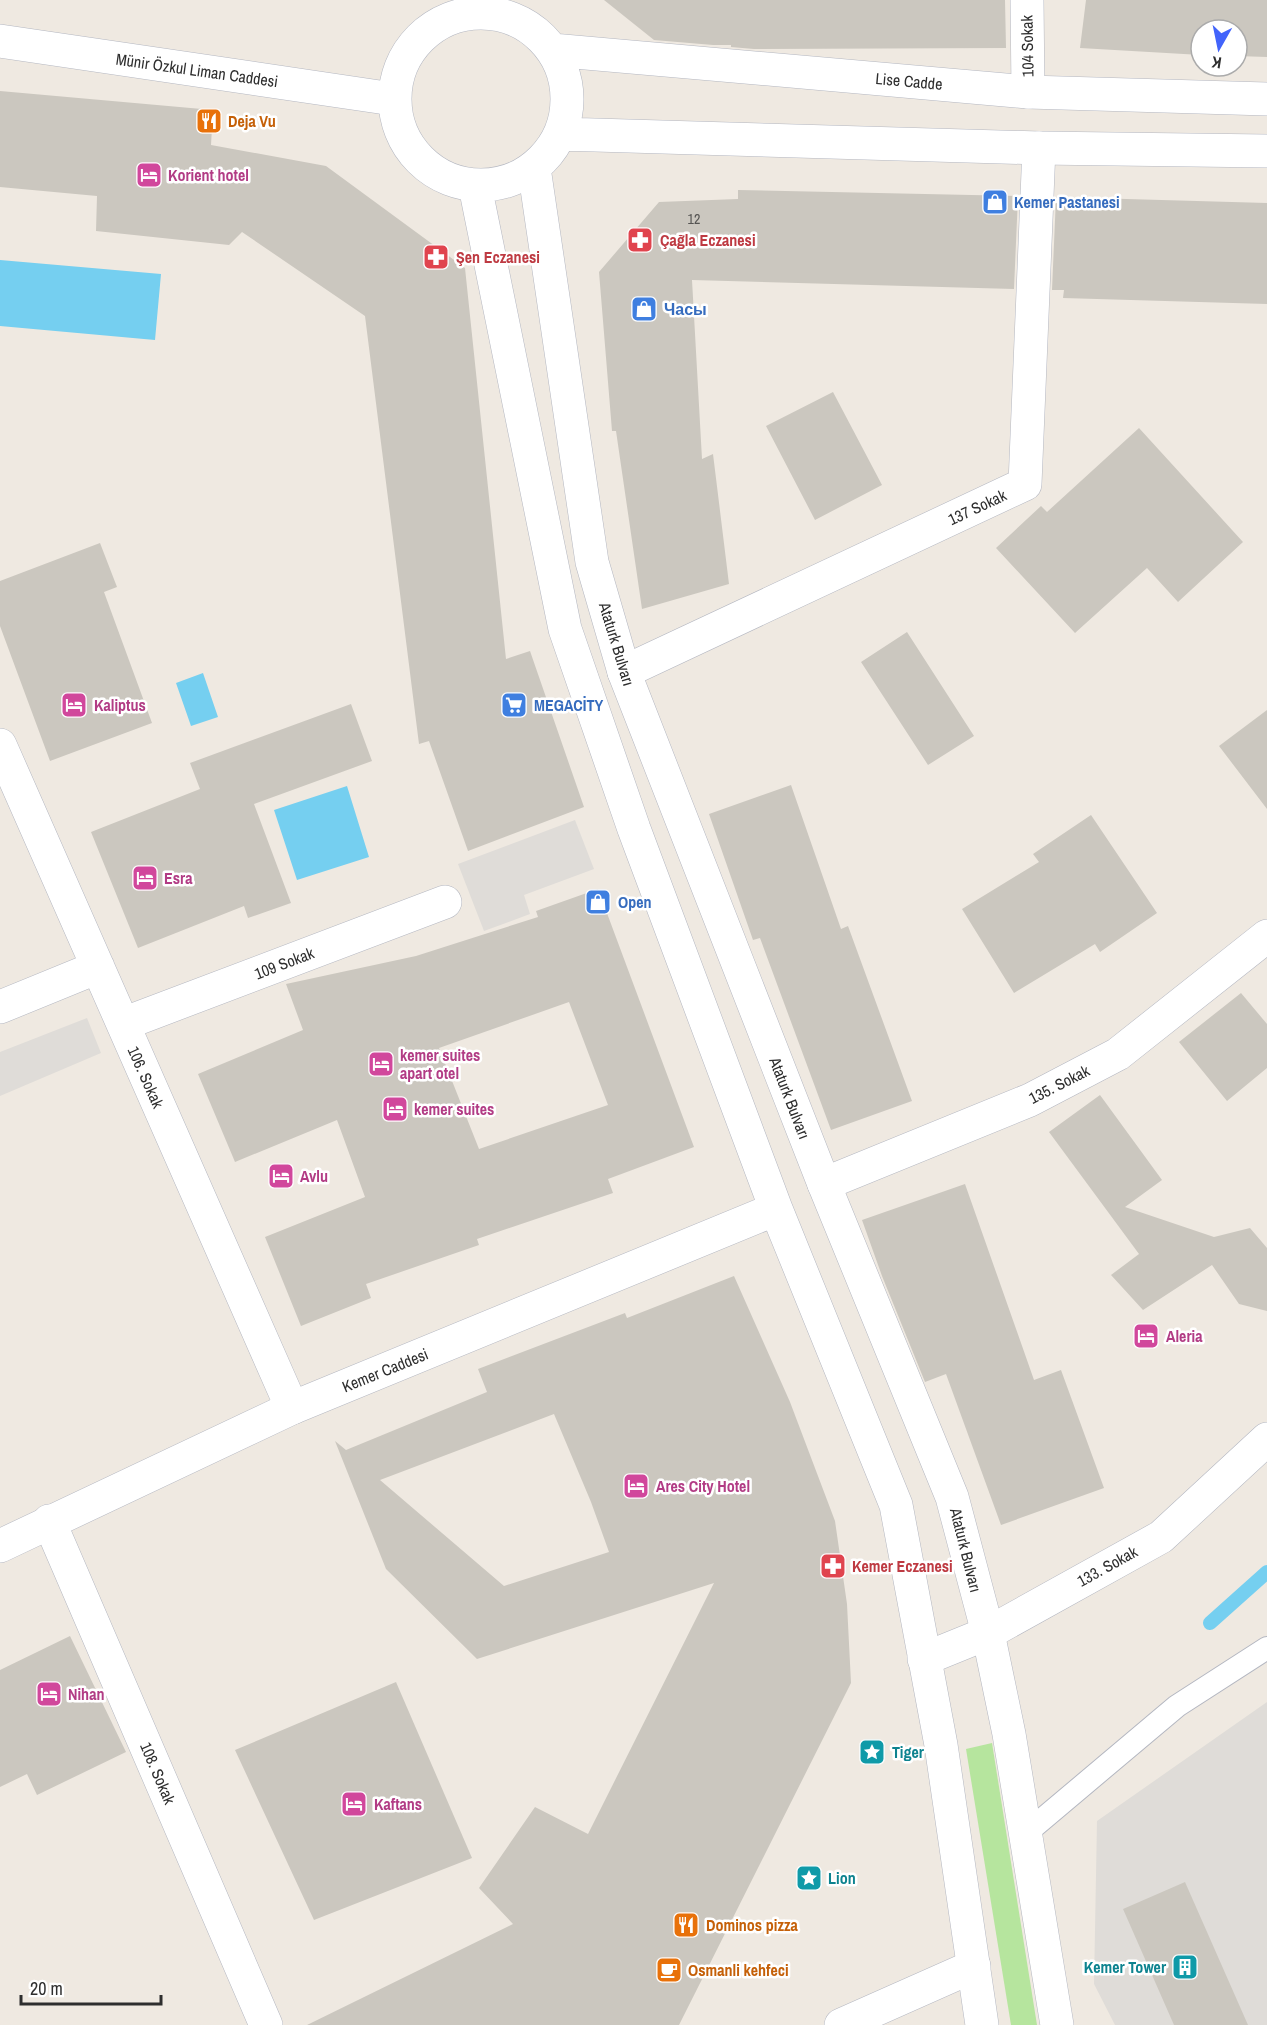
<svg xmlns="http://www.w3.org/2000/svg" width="1267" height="2025" font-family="'Archivo Narrow',sans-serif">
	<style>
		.green { fill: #b6e59e }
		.plaza { fill: #dfdcd8 }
		.water { fill: #75cff0 }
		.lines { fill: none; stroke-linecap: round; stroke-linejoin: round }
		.stream { stroke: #75cff0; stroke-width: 14 }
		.building { fill: #cbc7bf; fill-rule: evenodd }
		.lane-casing { stroke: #b4b7c1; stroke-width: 24 }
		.street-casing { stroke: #b4b7c1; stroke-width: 34 }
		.secondary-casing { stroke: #b4b7c1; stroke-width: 34 }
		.lane { stroke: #fff; stroke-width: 22 }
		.street { stroke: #fff; stroke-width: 33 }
		.secondary { stroke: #fff; stroke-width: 33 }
		.labels { text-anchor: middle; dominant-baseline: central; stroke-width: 5; stroke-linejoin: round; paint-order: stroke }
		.number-label { font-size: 14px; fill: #555452 }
		.street-label { font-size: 16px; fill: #2e2e2e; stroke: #fff }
		.food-label { font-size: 16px; font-weight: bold; fill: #c56008; stroke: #fff; text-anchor: start }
		.hotel-label { font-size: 16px; font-weight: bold; fill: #b23c85; stroke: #fff; text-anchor: start }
		.shop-label { font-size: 16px; font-weight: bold; fill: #366cbe; stroke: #fff; text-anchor: start }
		.health-label { font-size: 16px; font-weight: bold; fill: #be3a42; stroke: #fff; text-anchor: start }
		.culture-label { font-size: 16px; font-weight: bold; fill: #0d838f; stroke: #fff; text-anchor: start }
	</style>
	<rect width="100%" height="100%" fill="#efe9e1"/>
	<path class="green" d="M992,1743L1037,2025H1011L966,1749Z"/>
	<path class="plaza" d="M575,820L594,869L524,895L530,914L484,931L458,864Z
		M87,1018L101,1053L0,1096V1052Z
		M1267,1702V2025H1115L1094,1984L1097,1821Z"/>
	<path class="water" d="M0,260L161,274L155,340L0,326Z
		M203,673L218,717L191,726L176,683Z
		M347,786L369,857L297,880L274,810Z"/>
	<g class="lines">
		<path class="stream" d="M1210,1623L1267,1572"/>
	</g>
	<path class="building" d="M604,0H1005L1006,48L754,49L731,47V45H713L654,40Z
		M1086,0H1267V57L1237,56V30H1201V55L1080,48Z
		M0,91L213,110L211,145L326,166L465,268L506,659L530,651L584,807L468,851L429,741L419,744L365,316L242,232L229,245L96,231L97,196L0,187Z
		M738,190L1018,196L1014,289L692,280L702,459L713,454L729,584L642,609L616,431H612L599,272L659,202L738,199Z
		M1056,197L1267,203V304L1063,298L1064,290H1052Z
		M833,392L882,485L815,520L766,426Z
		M1139,428L1243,542L1178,602L1147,568L1075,633L996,548L1041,506L1047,512Z
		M100,543L117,587L104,592L152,723L50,761L0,626V581Z
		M907,632L974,736L928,765L861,662Z
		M351,704L372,761L254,804L291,903L248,918L244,906L138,948L91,832L200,789L190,763Z
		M1267,710V809L1219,746Z
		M791,785L841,929L848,926L912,1101L831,1130L760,938L753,940L709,814Z
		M1091,815L1157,913L1100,952L1095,944L1014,993L962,909L1039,862L1033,854Z
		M598,889L694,1147L608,1179L613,1193L477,1239L479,1245L366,1284L371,1298L301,1326L265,1237L365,1197L337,1120L235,1162L198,1074L303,1030L286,984L416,956L538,917L536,911ZM569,1002L608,1105L479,1149L439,1048Z
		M1241,993L1267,1024V1068L1227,1101L1179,1042Z
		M1100,1095L1162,1180L1125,1207L1214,1237L1250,1228L1267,1248V1311L1239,1304L1212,1265L1143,1310L1111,1275L1139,1254L1049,1132Z
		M965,1184L1034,1380L1061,1370L1104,1488L1001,1525L946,1374L925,1382L882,1276L862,1220Z
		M734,1276L790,1402L835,1521L847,1604L851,1683L679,2025H307L513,1924L479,1888L535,1807L588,1834L714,1583L477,1659L386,1569L335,1441L346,1450L487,1392L478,1369L625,1313L627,1318ZM554,1414L591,1502L609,1552L504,1586L380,1480Z
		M70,1636L126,1752L37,1795L27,1774L0,1787V1670Z
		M396,1682L472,1858L314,1920L235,1750Z
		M1185,1882L1248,2025H1174L1123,1909Z"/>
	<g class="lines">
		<g class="lane-casing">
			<path id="lane" d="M1025,1834L1177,1706L1267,1648"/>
		</g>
		<g class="street-casing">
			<path id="street" d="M1027,0L1028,92
				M0,41L393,99
				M624,672L1025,484L1039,148
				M0,745L292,1408
				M0,1007L98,967
				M123,1024L445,902
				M824,1184L1030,1100L1118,1054L1267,936
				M49,1521L266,2025
				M924,1659L988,1633L1161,1537L1267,1439
				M841,2025L974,1966"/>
		</g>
		<g class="secondary-casing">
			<path id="secondary" d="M395 99a86 86 0 1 1 172 0a86 86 0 1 1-172 0Z
				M552,50L1028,92L1267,99
				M561,134L1039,148L1267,151
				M534,168L592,562L624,672L824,1184L952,1497L988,1633L1009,1734L1057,2025
				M475,186L565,629L634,829L776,1209L896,1505L941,1745L982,2025
				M0,1546L292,1408L776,1209"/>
		</g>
		<use href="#lane" class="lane"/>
		<use href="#street" class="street"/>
		<use href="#secondary" class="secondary"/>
	</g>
	<defs>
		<g id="restaurant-square" transform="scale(1.35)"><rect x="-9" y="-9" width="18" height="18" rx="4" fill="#e8710a" stroke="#fff"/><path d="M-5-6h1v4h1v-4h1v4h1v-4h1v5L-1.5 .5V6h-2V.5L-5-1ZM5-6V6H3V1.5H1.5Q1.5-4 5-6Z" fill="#fff"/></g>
		<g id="hotel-square" transform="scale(1.35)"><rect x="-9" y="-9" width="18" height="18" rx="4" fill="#d1479c" stroke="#fff"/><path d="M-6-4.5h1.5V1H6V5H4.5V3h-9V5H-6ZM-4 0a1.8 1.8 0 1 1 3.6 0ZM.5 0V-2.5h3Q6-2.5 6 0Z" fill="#fff"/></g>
		<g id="shop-square" transform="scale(1.35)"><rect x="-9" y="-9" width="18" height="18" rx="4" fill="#3f7fe0" stroke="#fff"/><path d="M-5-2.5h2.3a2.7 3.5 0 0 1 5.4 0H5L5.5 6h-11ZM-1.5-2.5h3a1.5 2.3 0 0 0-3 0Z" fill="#fff"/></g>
		<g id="pharmacy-square" transform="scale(1.35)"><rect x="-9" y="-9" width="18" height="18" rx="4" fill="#e0444e" stroke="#fff"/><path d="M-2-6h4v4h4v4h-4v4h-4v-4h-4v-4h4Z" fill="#fff"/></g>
		<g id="supermarket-square" transform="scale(1.35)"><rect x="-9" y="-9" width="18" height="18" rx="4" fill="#3f7fe0" stroke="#fff"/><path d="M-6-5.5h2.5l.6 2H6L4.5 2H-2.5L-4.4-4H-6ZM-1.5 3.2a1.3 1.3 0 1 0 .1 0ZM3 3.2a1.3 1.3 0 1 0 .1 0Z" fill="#fff"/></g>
		<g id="sight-square" transform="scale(1.35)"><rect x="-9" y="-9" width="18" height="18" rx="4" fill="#0f9aa8" stroke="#fff"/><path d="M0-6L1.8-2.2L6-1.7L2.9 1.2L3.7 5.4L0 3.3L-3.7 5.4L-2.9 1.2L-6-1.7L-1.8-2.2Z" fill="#fff"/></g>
		<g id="building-square" transform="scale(1.35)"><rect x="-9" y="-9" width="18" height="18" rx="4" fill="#0f9aa8" stroke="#fff"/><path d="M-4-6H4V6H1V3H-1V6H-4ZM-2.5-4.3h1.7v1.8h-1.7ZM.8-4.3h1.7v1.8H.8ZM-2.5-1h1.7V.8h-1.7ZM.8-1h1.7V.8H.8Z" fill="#fff"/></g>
		<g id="cafe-square" transform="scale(1.35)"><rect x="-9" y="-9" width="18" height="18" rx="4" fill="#e8710a" stroke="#fff"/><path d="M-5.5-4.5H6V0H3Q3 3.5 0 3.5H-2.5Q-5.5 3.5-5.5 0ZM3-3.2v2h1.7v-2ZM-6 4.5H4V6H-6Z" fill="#fff"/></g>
	</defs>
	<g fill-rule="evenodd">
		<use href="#restaurant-square" x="209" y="121"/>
		<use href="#hotel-square" x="149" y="175"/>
		<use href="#shop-square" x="995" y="202"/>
		<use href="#pharmacy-square" x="640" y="240"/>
		<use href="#pharmacy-square" x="436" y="257"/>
		<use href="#shop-square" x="644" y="309"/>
		<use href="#hotel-square" x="74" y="705"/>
		<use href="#supermarket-square" x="514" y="705"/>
		<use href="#hotel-square" x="145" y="878"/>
		<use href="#shop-square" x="598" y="902"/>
		<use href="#hotel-square" x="381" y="1064"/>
		<use href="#hotel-square" x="395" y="1109"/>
		<use href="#hotel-square" x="281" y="1176"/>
		<use href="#hotel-square" x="1146" y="1336"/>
		<use href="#hotel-square" x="636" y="1486"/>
		<use href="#pharmacy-square" x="833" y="1566"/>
		<use href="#hotel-square" x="49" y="1694"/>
		<use href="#sight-square" x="872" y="1752"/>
		<use href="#hotel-square" x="354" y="1804"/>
		<use href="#sight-square" x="809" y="1878"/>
		<use href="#restaurant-square" x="686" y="1925"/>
		<use href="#building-square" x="1185" y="1967"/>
		<use href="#cafe-square" x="669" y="1970"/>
	</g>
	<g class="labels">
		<g class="number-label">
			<text x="694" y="219">12</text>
		</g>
		<g class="street-label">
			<text transform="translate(1027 46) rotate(-91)">104 Sokak</text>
			<text transform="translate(197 70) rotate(8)">Münir Özkul Liman Caddesi</text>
			<text transform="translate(909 81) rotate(5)">Lise Cadde</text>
			<text transform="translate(977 507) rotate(-25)">137 Sokak</text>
			<text transform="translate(617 644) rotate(73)">Ataturk Bulvarı</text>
			<text transform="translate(284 963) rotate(-21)">109 Sokak</text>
			<text transform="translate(146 1077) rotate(66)">106. Sokak</text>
			<text transform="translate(1059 1084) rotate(-27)">135. Sokak</text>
			<text transform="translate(790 1098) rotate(69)">Ataturk Bulvarı</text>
			<text transform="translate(385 1370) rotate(-22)">Kemer Caddesi</text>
			<text transform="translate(966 1550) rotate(76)">Ataturk Bulvarı</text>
			<text transform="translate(1107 1566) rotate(-29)">133. Sokak</text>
			<text transform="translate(158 1773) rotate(67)">108. Sokak</text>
		</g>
		<g class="food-label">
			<text x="228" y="121">Deja Vu</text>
			<text x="706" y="1925">Dominos pizza</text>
			<text x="688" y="1970">Osmanli kehfeci</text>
		</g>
		<g class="hotel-label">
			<text x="168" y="175">Korient hotel</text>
			<text x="94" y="705">Kaliptus</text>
			<text x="164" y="878">Esra</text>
			<text x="400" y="1055">kemer suites<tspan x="400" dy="18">apart otel</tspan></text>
			<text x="414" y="1109">kemer suites</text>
			<text x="300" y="1176">Avlu</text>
			<text x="1166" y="1336">Aleria</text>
			<text x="656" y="1486">Ares City Hotel</text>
			<text x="68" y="1694">Nihan</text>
			<text x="374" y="1804">Kaftans</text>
		</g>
		<g class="shop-label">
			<text x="1014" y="202">Kemer Pastanesi</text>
			<text x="664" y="309">Часы</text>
			<text x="534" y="705">MEGACİTY</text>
			<text x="618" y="902">Open</text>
		</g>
		<g class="health-label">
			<text x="660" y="240">Çağla Eczanesi</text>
			<text x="456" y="257">Şen Eczanesi</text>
			<text x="852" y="1566">Kemer Eczanesi</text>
		</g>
		<g class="culture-label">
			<text x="892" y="1752">Tiger</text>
			<text x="828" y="1878">Lion</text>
			<text x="1166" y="1967" text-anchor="end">Kemer Tower</text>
		</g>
	</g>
	<g transform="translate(1219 48) rotate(189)"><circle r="28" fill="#ffffff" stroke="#ababab" stroke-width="1.5"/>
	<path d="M0-4.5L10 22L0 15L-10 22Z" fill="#4264fb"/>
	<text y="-9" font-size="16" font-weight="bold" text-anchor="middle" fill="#2e2e2e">K</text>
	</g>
	<path d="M21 1995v9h140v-9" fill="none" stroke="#2e2e2e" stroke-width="3"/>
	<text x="30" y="1995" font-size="18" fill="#2e2e2e" stroke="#ffffff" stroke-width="4.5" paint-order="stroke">20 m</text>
</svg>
